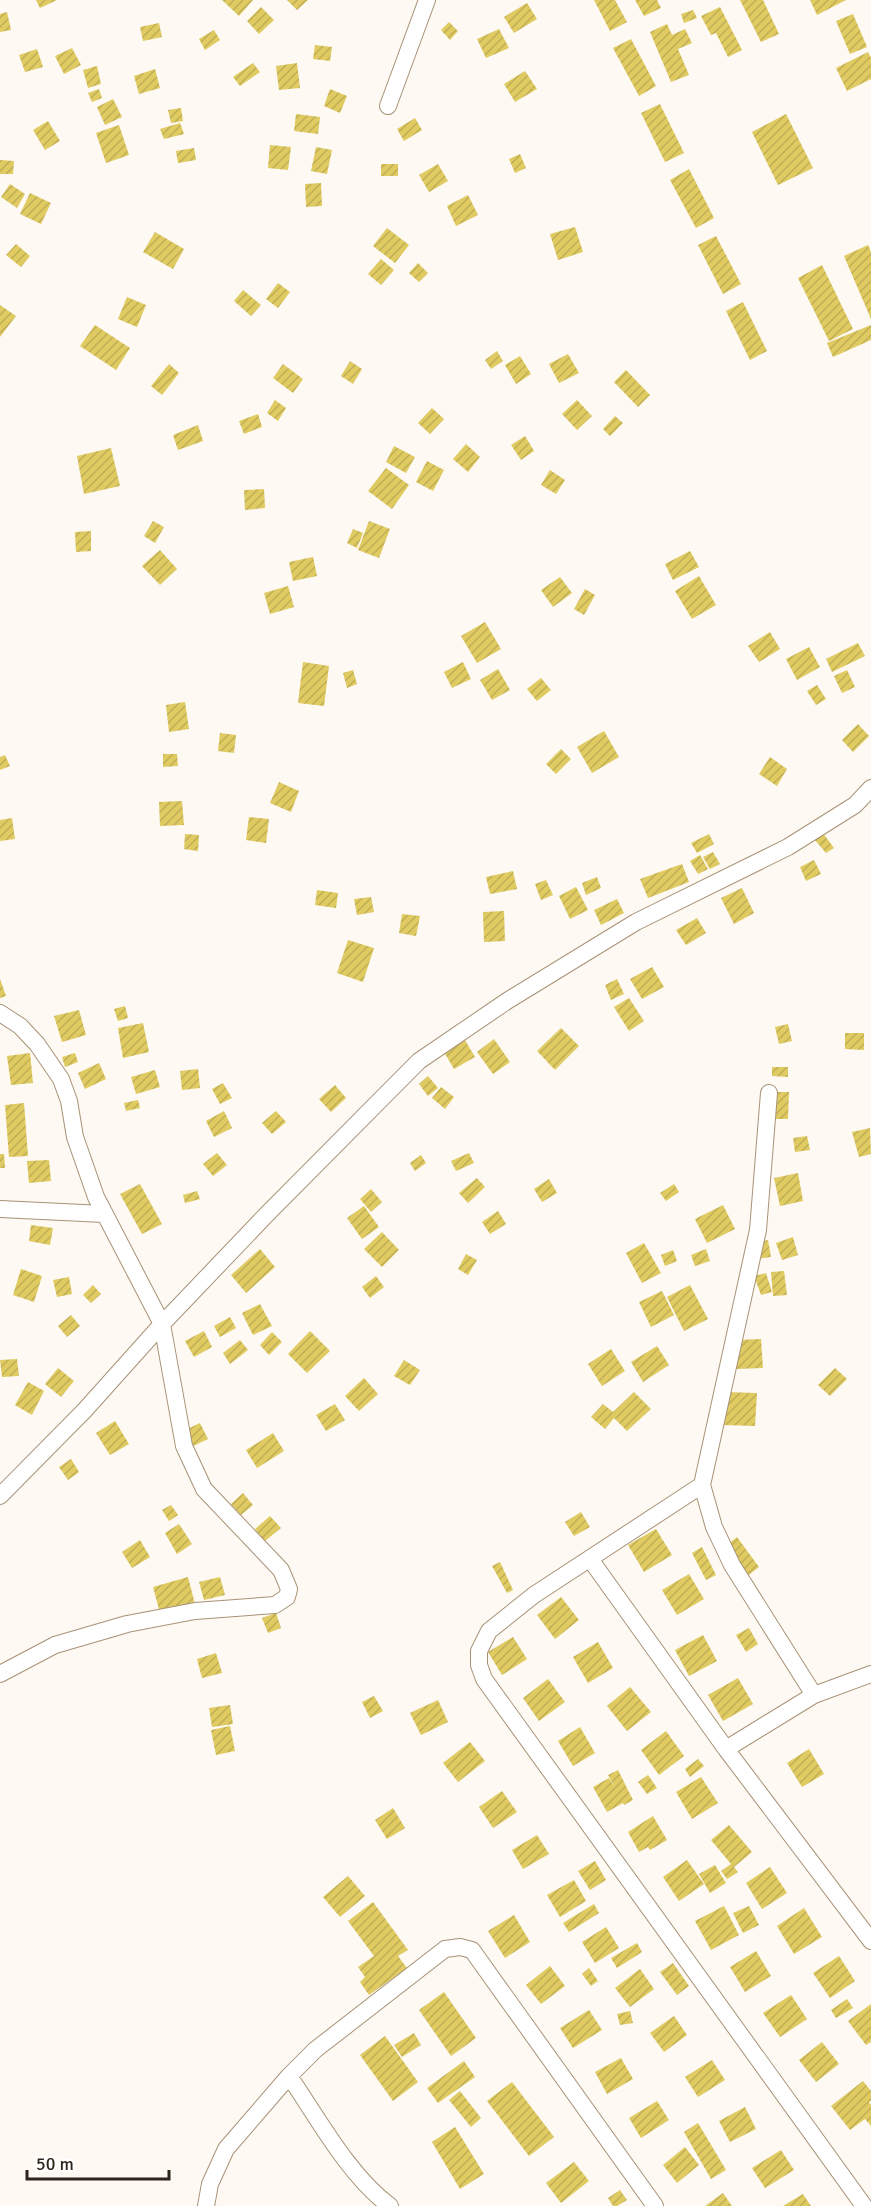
<svg xmlns="http://www.w3.org/2000/svg" width="871" height="2206" font-family="Signika,sans-serif">
	<style>
		.building { fill: url(#building-hatch) }
		.lines { fill: none; stroke-linecap: round; stroke-linejoin: round }
		.minor-casing { stroke: #a89276; stroke-width: 18 }
		.minor { stroke: #fff; stroke-width: 16 }
	</style>
	<defs>
		<pattern id="building-hatch" width="6" height="6" patternUnits="userSpaceOnUse" patternTransform="scale(1.5)"><rect width="6" height="6" fill="#e0cb62"/><path d="M-1 1l2-2M0 6l6-6M5 7l2-2" fill="none" stroke="#c0ae54"/></pattern>
	</defs>
	<rect width="100%" height="100%" fill="#fef9f3"/>
	<path class="building" d="M36,0H57L40,8Z
		M222,0H253L239,16Z
		M287,0H308L297,10Z
		M594,0H615L627,22L610,31Z
		M635,0H657L661,8L644,16Z
		M740,0H763L779,34L761,42Z
		M810,0H846L817,15Z
		M527,3L537,19L514,33L504,17Z
		M261,7L274,20L259,34L247,21Z
		M720,7L742,50L728,57L716,33L711,35L701,16Z
		M693,10L697,18L684,23L681,14Z
		M7,12L11,30L0,32V14Z
		M853,14L867,47L850,54L836,21Z
		M449,22L458,31L450,40L441,30Z
		M159,23L162,37L143,41L140,27Z
		M667,24L672,35L685,29L692,43L678,49L689,75L671,82L650,32Z
		M499,29L509,48L486,58L477,39Z
		M214,30L220,40L205,50L199,39Z
		M631,39L656,86L639,96L613,48Z
		M315,45L332,47L330,61L313,59Z
		M72,48L81,65L64,74L55,56Z
		M37,49L43,67L25,72L19,55Z
		M868,52L871,58V79L847,91L836,68Z
		M253,63L260,72L240,86L233,77Z
		M297,63L300,88L279,90L276,66Z
		M97,66L101,84L88,88L83,70Z
		M155,69L160,88L139,94L134,76Z
		M525,71L537,89L515,102L504,84Z
		M99,89L102,98L92,102L88,93Z
		M330,89L347,96L340,113L324,106Z
		M113,99L122,117L105,125L97,107Z
		M660,104L684,153L665,162L641,113Z
		M181,108L183,121L171,123L168,110Z
		M296,114L320,117L318,134L294,131Z
		M786,114L813,168L778,185L752,132Z
		M415,118L422,130L404,141L397,129Z
		M48,121L60,141L45,150L33,130Z
		M180,123L184,134L164,139L160,129Z
		M119,125L129,155L106,163L96,133Z
		M270,145L291,147L288,170L268,168Z
		M316,147L332,150L327,174L311,171Z
		M194,148L196,160L178,163L176,151Z
		M520,154L526,168L515,173L509,159Z
		M0,160L14,161L13,174H0Z
		M381,164H398V176H381Z
		M438,164L448,181L429,192L419,175Z
		M689,169L714,218L696,228L670,180Z
		M321,183L322,206L306,207L305,184Z
		M10,184L25,194L17,208L1,197Z
		M30,193L51,203L41,224L20,214Z
		M468,195L478,215L456,226L447,206Z
		M575,227L583,252L558,260L550,234Z
		M387,228L409,245L395,263L373,246Z
		M155,232L184,249L173,269L143,252Z
		M716,236L741,284L723,294L698,245Z
		M16,244L30,256L21,267L6,255Z
		M868,245L871,252V319L844,256Z
		M381,259L394,270L381,285L368,274Z
		M418,263L428,273L419,282L409,273Z
		M822,265L853,329L829,341L798,278Z
		M278,283L290,292L278,308L266,299Z
		M243,290L261,305L251,316L234,301Z
		M127,297L146,305L137,327L118,319Z
		M743,302L767,351L750,360L726,311Z
		M0,305L16,316L0,337Z
		M95,325L130,348L116,370L80,346Z
		M871,325V340L833,357L827,343Z
		M497,351L503,361L491,369L485,360Z
		M568,354L579,373L559,383L549,364Z
		M520,356L531,374L516,384L505,365Z
		M350,361L362,369L353,384L341,376Z
		M169,364L179,373L162,395L151,386Z
		M283,364L303,379L293,393L273,378Z
		M626,370L650,395L638,407L614,382Z
		M275,400L286,408L278,421L267,413Z
		M577,400L592,416L577,430L562,414Z
		M432,408L444,419L430,434L418,423Z
		M258,414L262,427L244,434L239,421Z
		M615,416L623,423L610,436L603,429Z
		M198,425L203,441L178,450L173,435Z
		M525,436L534,451L521,460L511,445Z
		M466,444L480,457L468,472L453,459Z
		M394,446L415,457L406,473L386,462Z
		M111,448L120,486L84,494L77,456Z
		M427,461L444,470L433,491L416,482Z
		M386,468L409,485L392,509L368,491Z
		M550,470L565,480L556,494L541,485Z
		M264,489L265,508L245,510L244,490Z
		M153,521L164,527L155,543L144,536Z
		M369,521L390,529L379,558L358,550Z
		M353,529L363,533L357,548L347,543Z
		M91,531V551L76,552L75,532Z
		M160,550L177,569L160,585L142,566Z
		M690,551L699,567L673,580L665,564Z
		M313,557L317,576L293,581L289,562Z
		M699,576L716,605L692,619L675,591Z
		M560,577L572,593L553,607L541,590Z
		M288,586L294,607L270,614L264,593Z
		M585,589L595,595L584,615L574,609Z
		M485,622L501,649L477,663L461,636Z
		M770,632L780,649L759,662L748,646Z
		M858,643L865,656L832,672L826,659Z
		M809,647L820,667L797,680L786,659Z
		M303,662L329,666L324,706L298,703Z
		M463,662L471,679L452,688L444,672Z
		M498,669L510,690L492,700L480,680Z
		M353,670L357,684L347,688L343,673Z
		M847,670L855,687L842,693L834,676Z
		M541,678L551,690L537,701L527,689Z
		M817,685L826,699L816,705L807,691Z
		M185,702L189,729L169,732L166,705Z
		M858,724L869,736L853,752L842,740Z
		M604,731L619,757L592,773L577,747Z
		M220,733L236,735L234,753L218,751Z
		M561,749L571,759L556,774L546,764Z
		M163,754H177L178,766L163,767Z
		M5,755L10,766L0,770V757Z
		M770,757L787,769L777,786L759,774Z
		M279,782L299,791L291,812L270,803Z
		M182,801L184,825L160,826L159,802Z
		M249,817L269,819L266,843L246,840Z
		M12,818L15,839L0,841V820Z
		M822,832L834,848L826,853L814,839Z
		M185,834L199,835L198,851L184,849Z
		M709,834L714,844L697,853L691,843Z
		M713,852L720,864L710,869L703,857Z
		M700,855L708,869L698,874L690,861Z
		M814,860L821,874L806,881L800,867Z
		M682,864L689,882L648,898L640,879Z
		M513,871L517,889L490,894L486,877Z
		M597,877L601,888L586,895L582,883Z
		M546,880L553,895L541,900L535,884Z
		M576,887L588,910L570,919L559,896Z
		M742,888L754,913L734,924L721,898Z
		M317,890L338,893L336,908L315,905Z
		M371,897L374,912L357,915L354,899Z
		M617,899L624,913L601,925L594,910Z
		M504,911L505,941L484,942L483,912Z
		M402,914L420,916L416,936L399,933Z
		M697,918L706,933L686,945L676,930Z
		M348,940L374,948L363,982L337,973Z
		M652,967L664,987L642,999L630,979Z
		M0,979L6,996L0,998Z
		M617,979L624,994L611,1000L605,985Z
		M629,998L644,1021L629,1031L614,1007Z
		M125,1006L128,1018L118,1021L114,1009Z
		M79,1010L86,1035L62,1042L54,1016Z
		M143,1023L149,1052L123,1058L118,1028Z
		M788,1024L792,1041L779,1044L775,1027Z
		M561,1028L579,1046L555,1070L537,1051Z
		M845,1033H864V1050L845,1049Z
		M494,1039L510,1062L493,1074L477,1052Z
		M465,1040L475,1057L454,1069L444,1052Z
		M30,1053L33,1083L11,1085L7,1056Z
		M75,1053L78,1062L65,1067L62,1057Z
		M99,1063L106,1079L85,1089L78,1073Z
		M772,1067H788V1077L772,1076Z
		M198,1069L200,1088L182,1090L180,1071Z
		M155,1070L160,1087L136,1094L131,1077Z
		M428,1076L438,1088L428,1096L419,1084Z
		M223,1083L232,1098L220,1104L212,1089Z
		M335,1085L346,1098L331,1112L319,1099Z
		M441,1087L454,1097L445,1109L432,1098Z
		M770,1092H789L788,1119H770Z
		M138,1100L140,1108L126,1111L124,1103Z
		M24,1103L28,1156L9,1157L5,1105Z
		M224,1111L232,1128L214,1137L206,1121Z
		M276,1111L286,1122L272,1134L262,1123Z
		M870,1128L871,1154L859,1157L852,1132Z
		M807,1136L810,1150L795,1152L793,1138Z
		M217,1153L227,1165L213,1176L203,1164Z
		M469,1153L474,1163L456,1171L451,1161Z
		M0,1154H4L5,1168H0Z
		M421,1155L426,1163L415,1171L410,1163Z
		M49,1160L51,1181L29,1183L27,1161Z
		M798,1173L803,1201L780,1206L774,1178Z
		M477,1178L485,1187L468,1203L459,1193Z
		M549,1179L557,1193L542,1202L534,1189Z
		M140,1184L162,1224L142,1234L120,1194Z
		M674,1184L679,1192L666,1201L660,1193Z
		M371,1189L382,1202L371,1212L360,1199Z
		M197,1191L200,1199L185,1203L183,1195Z
		M723,1205L735,1229L707,1243L695,1219Z
		M364,1206L379,1227L362,1239L347,1218Z
		M498,1211L506,1224L490,1234L482,1222Z
		M31,1225L53,1228L50,1245L29,1241Z
		M382,1232L399,1250L382,1267L364,1249Z
		M793,1237L798,1255L782,1260L776,1243Z
		M768,1240L771,1257L757,1259L754,1243Z
		M644,1243L661,1273L642,1283L626,1253Z
		M260,1249L275,1267L246,1293L231,1275Z
		M706,1249L710,1261L695,1266L691,1255Z
		M673,1250L677,1261L665,1266L661,1255Z
		M466,1254L477,1260L468,1275L458,1269Z
		M21,1269L42,1276L34,1302L13,1295Z
		M784,1271L787,1295L773,1296L771,1272Z
		M766,1273L772,1292L761,1295L754,1276Z
		M376,1276L384,1287L370,1298L362,1287Z
		M69,1277L72,1294L57,1297L53,1280Z
		M93,1285L101,1294L91,1303L83,1295Z
		M690,1285L708,1319L684,1331L667,1297Z
		M662,1291L674,1315L651,1327L639,1302Z
		M260,1304L272,1326L253,1335L242,1313Z
		M71,1315L80,1326L67,1337L58,1326Z
		M230,1317L236,1328L220,1337L214,1326Z
		M204,1331L212,1347L194,1357L185,1341Z
		M310,1331L330,1351L307,1373L288,1354Z
		M272,1332L282,1342L269,1355L260,1345Z
		M761,1339L763,1368L737,1369L736,1340Z
		M240,1340L248,1350L230,1364L223,1353Z
		M657,1346L669,1365L643,1382L631,1362Z
		M611,1349L625,1371L602,1386L588,1364Z
		M17,1359L19,1376L2,1377L0,1360Z
		M404,1360L420,1370L410,1385L394,1376Z
		M58,1368L74,1381L61,1397L45,1384Z
		M835,1368L847,1379L830,1396L818,1385Z
		M364,1378L378,1394L359,1411L345,1396Z
		M28,1382L44,1391L32,1415L15,1405Z
		M634,1392L651,1409L627,1431L614,1418L605,1429L591,1417L603,1404L613,1412Z
		M724,1392L757,1393L755,1426L723,1425Z
		M335,1404L345,1420L326,1431L316,1415Z
		M115,1421L129,1444L110,1455L96,1433Z
		M200,1423L208,1439L187,1449L179,1433Z
		M273,1433L284,1451L257,1468L246,1450Z
		M71,1459L79,1472L68,1480L59,1467Z
		M243,1493L253,1505L241,1515L231,1504Z
		M171,1505L178,1515L169,1521L162,1510Z
		M581,1512L590,1527L574,1536L565,1522Z
		M270,1516L281,1528L265,1541L255,1529Z
		M179,1524L192,1544L177,1554L165,1533Z
		M656,1529L672,1555L644,1572L628,1545Z
		M737,1537L759,1567L741,1581L719,1551Z
		M140,1540L150,1557L132,1568L122,1552Z
		M702,1547L716,1575L706,1580L692,1553Z
		M500,1562L513,1590L507,1593L492,1566Z
		M689,1574L704,1599L677,1615L662,1590Z
		M188,1577L195,1604L160,1613L153,1587Z
		M220,1577L225,1595L204,1600L199,1582Z
		M561,1597L579,1620L555,1639L537,1615Z
		M276,1613L281,1628L268,1633L262,1618Z
		M749,1628L758,1644L746,1652L736,1635Z
		M703,1635L717,1661L689,1676L675,1650Z
		M513,1637L527,1659L502,1675L488,1652Z
		M598,1642L613,1668L588,1683L573,1657Z
		M216,1653L222,1673L202,1678L197,1659Z
		M738,1678L753,1704L723,1721L708,1695Z
		M548,1679L565,1702L539,1721L523,1698Z
		M630,1687L651,1712L627,1731L607,1706Z
		M374,1696L383,1711L370,1718L362,1702Z
		M438,1700L448,1722L421,1735L410,1713Z
		M230,1705L233,1724L212,1727L209,1708Z
		M230,1726L235,1751L216,1755L211,1730Z
		M580,1727L595,1753L573,1766L558,1741Z
		M666,1731L684,1756L659,1775L641,1750Z
		M470,1742L485,1761L458,1782L443,1763Z
		M809,1749L824,1774L802,1787L787,1763Z
		M698,1759L704,1766L690,1777L685,1769Z
		M618,1770L633,1800L624,1805L623,1803L607,1812L593,1787L609,1778L616,1789L608,1775Z
		M648,1775L657,1788L647,1794L638,1782Z
		M701,1777L718,1803L692,1819L676,1792Z
		M502,1791L517,1812L493,1828L479,1807Z
		M393,1808L405,1828L387,1839L375,1820Z
		M653,1816L667,1840L650,1850L648,1847L639,1852L628,1832Z
		M729,1825L752,1852L734,1867L738,1872L727,1879L721,1871L731,1864L711,1840Z
		M537,1835L549,1854L523,1869L512,1850Z
		M687,1860L704,1884L679,1901L663,1877Z
		M595,1861L606,1880L590,1890L578,1871Z
		M715,1865L726,1883L710,1893L699,1874Z
		M770,1867L787,1893L762,1909L746,1883Z
		M348,1876L365,1896L340,1917L323,1897Z
		M574,1880L586,1901L560,1917L547,1895Z
		M373,1902L408,1950L398,1956L407,1968L369,1995L360,1982L365,1977L358,1967L374,1956L348,1921Z
		M594,1904L599,1913L569,1932L563,1923Z
		M724,1906L739,1935L711,1950L695,1921Z
		M749,1906L759,1925L743,1933L733,1913Z
		M804,1908L822,1937L794,1954L777,1926Z
		M514,1915L530,1942L505,1958L488,1931Z
		M606,1927L619,1948L595,1963L582,1942Z
		M637,1943L642,1952L617,1968L611,1958Z
		M756,1951L771,1976L745,1992L730,1967Z
		M839,1956L855,1981L830,1998L813,1973Z
		M673,1963L689,1986L677,1995L660,1972Z
		M550,1966L565,1986L541,2004L526,1985Z
		M589,1968L598,1981L591,1986L582,1974Z
		M640,1969L654,1989L630,2007L615,1988Z
		M444,1992L476,2038L451,2056L419,2010Z
		M791,1995L807,2019L780,2037L763,2013Z
		M847,1999L853,2008L836,2018L831,2010Z
		M871,2004V2042L866,2045L848,2021Z
		M589,2010L602,2030L573,2048L560,2028Z
		M630,2011L633,2023L620,2025L617,2014Z
		M674,2016L687,2035L664,2052L650,2033Z
		M414,2033L421,2045L402,2057L394,2045Z
		M385,2036L418,2082L393,2101L360,2055Z
		M822,2042L839,2064L816,2082L799,2060Z
		M621,2058L633,2079L607,2094L595,2072Z
		M712,2060L725,2080L698,2097L685,2077Z
		M464,2061L475,2077L438,2103L427,2088Z
		M863,2081L871,2091V2101L869,2102L871,2105V2126L865,2119L850,2130L831,2106Z
		M512,2082L554,2137L529,2156L487,2101Z
		M460,2091L481,2118L471,2127L449,2100Z
		M657,2101L669,2120L641,2138L629,2118Z
		M745,2107L756,2129L730,2142L719,2121Z
		M698,2123L726,2170L711,2179L684,2132Z
		M455,2127L484,2174L460,2189L432,2142Z
		M685,2147L699,2165L677,2183L663,2165Z
		M781,2150L794,2170L765,2188L752,2168Z
		M574,2162L589,2181L561,2203L546,2183Z
		M620,2190L627,2200L617,2206H613L608,2198Z
		M723,2193L732,2206H705Z
		M803,2194L811,2206H783Z"/>
	<g class="lines">
		<g class="minor-casing">
			<path id="minor" d="M388,106L427,0
				M0,1013L20,1026L37,1044L61,1079L69,1101L75,1137L96,1197L162,1324L184,1446L204,1489L281,1570L289,1589L287,1597L275,1605L195,1611L127,1624L55,1645L0,1674
				M769,1093L758,1230L702,1485L714,1527L732,1565L814,1695
				M0,1209L104,1214
				M702,1485L534,1595L489,1631L479,1651V1665L484,1679L864,2206
				M0,1496L84,1411L162,1324L268,1213L419,1061L507,1001L636,922L788,847L855,805L871,788
				M590,1559L726,1749L871,1941
				M726,1749L814,1695L871,1674
				M289,2076C318,2118 349,2176 390,2206
				M206,2206L210,2184L226,2149L289,2076L315,2050L445,1949L460,1947L472,1950L655,2206"/>
		</g>
		<use href="#minor" class="minor"/>
	</g>
	<path d="M27 2170v9h142v-9" fill="none" stroke="#2e251a" stroke-width="3"/>
	<text x="36" y="2170" font-size="18" fill="#2e251a" stroke="#ffffff" stroke-width="4.5" paint-order="stroke">50 m</text>
</svg>
